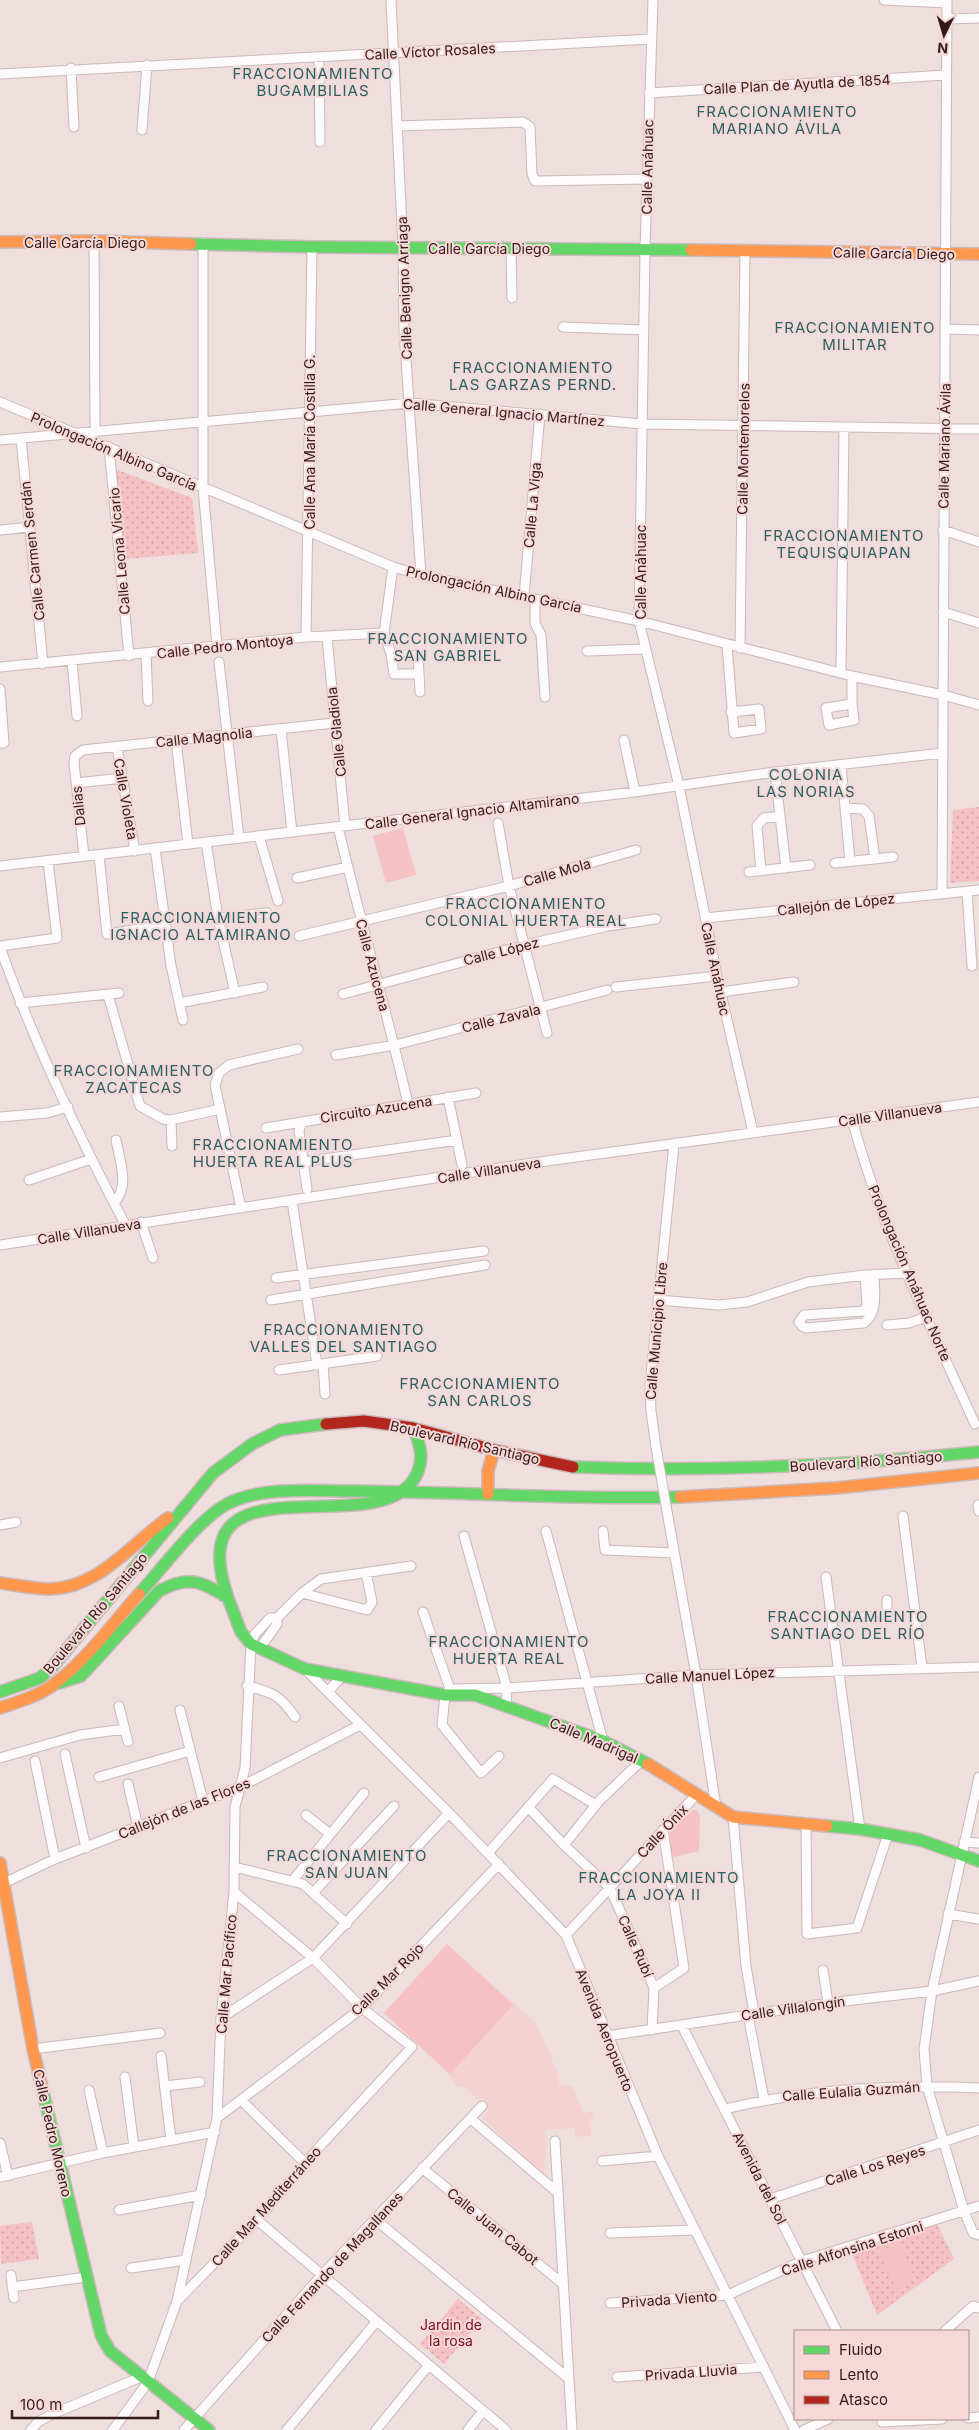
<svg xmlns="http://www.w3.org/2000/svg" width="979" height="2430" font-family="Inter,sans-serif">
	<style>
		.built { fill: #f4d2d2 }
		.grass { fill: url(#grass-dots) }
		.pitch { fill: #f5c1c2 }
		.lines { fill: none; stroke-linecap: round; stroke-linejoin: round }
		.street-casing { stroke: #cbb8b8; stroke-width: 11 }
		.fast-casing { stroke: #cbb8b8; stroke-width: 14 }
		.slow-casing { stroke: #cbb8b8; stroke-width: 14 }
		.jam-casing { stroke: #cbb8b8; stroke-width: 14 }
		.street { stroke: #fcfafa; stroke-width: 9 }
		.fast { stroke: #63d668; stroke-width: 11 }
		.slow { stroke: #ff974d; stroke-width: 11 }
		.jam { stroke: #b3261e; stroke-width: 11 }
		.street-bridge-casing { stroke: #cbb8b8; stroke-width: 11; stroke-linecap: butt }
		.street-bridge { stroke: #fcfafa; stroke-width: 9 }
		.labels { text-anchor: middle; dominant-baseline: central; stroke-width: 4; stroke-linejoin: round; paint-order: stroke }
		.street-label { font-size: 14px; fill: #341a1a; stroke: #f5d8d7 }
		.park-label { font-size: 14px; fill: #771121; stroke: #f5d8d7 }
		.neighbourhood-label { font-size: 15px; letter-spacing: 1px; fill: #286264; stroke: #f5d8d7 }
	</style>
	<defs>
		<pattern id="grass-dots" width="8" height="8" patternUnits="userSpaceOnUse" patternTransform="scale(1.25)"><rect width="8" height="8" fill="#f5c1c2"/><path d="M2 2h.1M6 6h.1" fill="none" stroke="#d3a5a6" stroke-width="1.8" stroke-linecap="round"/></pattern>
	</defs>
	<rect width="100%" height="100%" fill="#eedede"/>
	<path class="built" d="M447,1944L535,2022L553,2059L551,2062L557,2068L559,2085L572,2086L584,2114L592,2111L595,2118L590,2120L591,2136L575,2137L574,2128L546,2130L545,2176L482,2118L489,2110L464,2087H457L449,2074L384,2013Z"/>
	<path class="grass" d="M115,469L192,498L198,553L124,559Z
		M979,807V881L950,883L953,810Z
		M32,2222L39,2259L1,2264L0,2226Z
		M937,2224L954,2259L877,2315L852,2254Z
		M458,2299L482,2319L444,2364L420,2344Z"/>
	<path class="pitch" d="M403,828L416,875L386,883L373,836Z
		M693,1810H697L700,1817L699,1851L670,1858L667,1832Z
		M447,1944L513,2005L450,2074L384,2013Z
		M899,2243L916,2280L896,2289L879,2253Z"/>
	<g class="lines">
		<g class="street-casing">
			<path id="street" d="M391,0L403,248L404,331L421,575
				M653,0L645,249L639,621L679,786L717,976L753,1132
				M884,0L947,3
				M947,19L979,18
				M319,57L320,142
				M71,68L74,127
				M0,74L651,39
				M649,93L946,75
				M398,126L523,122L530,127L532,174L535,181L647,179
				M142,130L147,65
				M94,241L95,432
				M203,243V488L217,646
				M511,248L512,298
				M563,327L644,330
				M946,329L979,330
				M0,402L393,567L421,575L639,621L852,676L943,695L979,705
				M21,438L43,664
				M0,440L410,403L642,424L979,429
				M109,447L129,656
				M0,530L30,527
				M943,530L979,542
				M393,567L384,633L391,654L394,674H418
				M524,596L540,414
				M535,599V623L541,635L545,697
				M943,612L979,623
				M306,637L312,247
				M327,637L345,826
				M727,645L734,733L761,729L759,709L731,712
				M740,648L745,250
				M587,651L646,649
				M146,654L148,701
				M391,654L418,656L420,692
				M72,661L77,716
				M219,662L239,838
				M0,667L306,637L384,633
				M841,673L844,428
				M0,689L4,743H0
				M852,704L826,708L829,725L854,720L852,704V676
				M281,730L292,832
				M176,740L188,844
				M624,740L635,792
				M117,747L135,851
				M841,765L850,861
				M775,772L786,868
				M76,783L123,778
				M845,808L863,809L869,816L875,859
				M498,823L509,886L547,1033
				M338,827C360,920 387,1011 408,1104
				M259,836L278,901
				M206,842L218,918L235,993
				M155,848L171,966L183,1020
				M99,855L107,934L165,925
				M84,856L74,763L75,756L83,750L334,723
				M835,863L893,857
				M0,866L635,792L775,772L943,753
				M761,871L757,826L764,818L780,816
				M749,872L810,865
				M297,878L348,867
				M967,891L972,966
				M942,892L947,0
				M218,918L267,913
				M705,918L979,890
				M299,936L509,886L636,850
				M0,946L57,938L48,861
				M0,947C34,1043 78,1135 125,1224
				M616,987L717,976
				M721,992L794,982
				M343,994L525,945L608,926L656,919
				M108,995L140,1106L163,1119L171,1120L220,1109
				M20,1003L119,993
				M179,1003L263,987
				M336,1055L395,1045L607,990
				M448,1097L462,1165
				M0,1117L47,1113L68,1107
				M852,1119C880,1225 930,1325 975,1424
				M171,1120L172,1146
				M301,1123L299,1131L307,1189
				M266,1128L476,1093
				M303,1162L457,1140
				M29,1180L91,1159
				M292,1201L317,1365
				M114,1203C130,1186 120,1162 116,1140
				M241,1208L215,1085L219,1073L229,1065L298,1049
				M141,1222L153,1258
				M0,1245L532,1163L979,1102
				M276,1278L484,1251
				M271,1300L485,1265
				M658,1300L719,1305L747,1302L808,1282L865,1275L907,1273
				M864,1311L804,1315L799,1322L802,1326L806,1328L864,1323C879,1311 874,1291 874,1274
				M864,1311L867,1306L865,1275
				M887,1325L909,1323L927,1317
				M323,1364L325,1394
				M279,1370L377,1356
				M656,1447L651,1411L650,1385L674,1144
				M978,1505L979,1511
				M903,1516L922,1667
				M668,1517L696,1675L716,1807
				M0,1525L16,1522
				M546,1531L603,1741
				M603,1531L605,1550L674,1553
				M464,1536L507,1688L506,1705
				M826,1577L860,1829
				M302,1593L367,1610L372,1602L366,1572
				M423,1612L450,1689
				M830,1617H880L887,1612V1600
				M260,1648L277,1624V1618L302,1593L321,1579L411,1566
				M305,1669L449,1813L566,1935L658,2156L795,2430
				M247,1686C272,1692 280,1695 295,1717
				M328,1692L342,1676
				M119,1706L128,1742
				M180,1710L203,1801
				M65,1754L86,1848
				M499,1756L481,1773L442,1725L445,1695L450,1689L507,1688L696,1675L979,1667
				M0,1758L80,1735L125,1729
				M35,1761L55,1859
				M99,1777L190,1751
				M979,1777L932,1991L924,2049L927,2086L964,2211L973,2233L979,2235
				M128,1784L138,1827
				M528,1807L564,1845L610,1888L654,1988L652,2030
				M306,1815L330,1834
				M733,1817L746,1966L754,2013
				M806,1823L807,1934L857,1928L888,1834
				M964,1842L979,1843
				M564,1845L599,1801L642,1760
				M488,1853L553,1779L596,1805
				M234,1867L303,1884L347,1924
				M293,1880L364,1793
				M4,1883L55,1859L240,1787L360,1725
				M313,1893L394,1806
				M948,1914L979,1919
				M566,1935L697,1794
				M823,1970L828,2003
				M654,1988L684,1968L663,1830
				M748,2015L764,2099
				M221,2018L313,1958L449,1813
				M682,2026L837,2331
				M607,2036L828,2003L932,1991L979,1981
				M33,2049L160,2033
				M161,2056L171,2140
				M125,2077L134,2147
				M165,2086L200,2082
				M89,2090L103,2153
				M241,2100L306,2164
				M725,2109C808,2089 894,2084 979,2088
				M217,2118L362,2008L499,1864
				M471,2119L557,2192
				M555,2141L572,2430
				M0,2143L8,2176
				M602,2161L658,2156
				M422,2168L563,2284
				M0,2177L103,2153L215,2132
				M770,2199L979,2130
				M119,2210L201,2195
				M257,2220L506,2430
				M376,2220L568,2378
				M610,2233L695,2230
				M131,2268L186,2260
				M11,2275L14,2298
				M12,2287L87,2277
				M177,2301L217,2118L221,2018L234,1892L235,1807L245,1768L251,1644L255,1634L270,1618H277
				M610,2303L728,2295L802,2261L979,2206
				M945,2331L973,2306L979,2308
				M617,2377L764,2367
				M968,2418L979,2417
				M882,2422L942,2419
				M31,2430L38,2422L50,2415L141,2377
				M113,2430L148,2382L177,2301L257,2220L322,2144L412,2047L362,2008L313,1958L234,1892
				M184,2430L321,2276L482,2106
				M287,2430L376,2322
				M376,2430L428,2366
				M468,2430L483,2411
				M804,2430L828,2419"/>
		</g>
		<g class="fast-casing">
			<path id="fast" d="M191,244L312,247L691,250
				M573,1467C709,1472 844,1466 979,1452
				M139,1594C161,1570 201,1516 229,1503C263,1486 317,1491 355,1491C464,1492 572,1500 680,1497
				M228,1598L241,1632L251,1644L305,1669L445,1695H475L603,1741L648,1764
				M228,1598C177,1451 373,1544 414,1479C425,1462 421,1445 413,1428
				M59,1683L81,1676L159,1591C188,1575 201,1581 228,1598
				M0,1692L40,1678L53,1666L213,1473L252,1444L280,1430L326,1424
				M827,1826L860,1829L920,1840L979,1861
				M43,2092L101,2335L110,2351L209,2430"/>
		</g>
		<g class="slow-casing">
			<path id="slow" d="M0,242L94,241L191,244
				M691,250L979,254
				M488,1494V1471L494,1450
				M680,1497L836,1488L979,1473
				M0,1583C16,1585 34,1589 50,1589C99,1588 131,1544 168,1518
				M0,1708C18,1702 38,1696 53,1685C86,1661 112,1624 139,1594
				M648,1764L733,1817L827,1826
				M0,1863L33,2049L43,2092"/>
		</g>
		<g class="jam-casing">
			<path id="jam" d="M326,1424L364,1421L413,1428L494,1450L573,1467"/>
		</g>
		<use href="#street" class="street"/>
		<use href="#fast" class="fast"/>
		<use href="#slow" class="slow"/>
		<use href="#jam" class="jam"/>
		<g class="street-bridge-casing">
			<path id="street-bridge" d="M656,1447L668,1517"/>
		</g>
		<use href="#street-bridge" class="street-bridge"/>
	</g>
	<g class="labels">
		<g class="street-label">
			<text transform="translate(430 51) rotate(-3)">Calle Víctor Rosales</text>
			<text transform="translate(797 84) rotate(-3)">Calle Plan de Ayutla de 1854</text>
			<text transform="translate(647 167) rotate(-89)">Calle Anáhuac</text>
			<text x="85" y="242">Calle García Diego</text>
			<text x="489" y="248">Calle García Diego</text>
			<text transform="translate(894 253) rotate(1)">Calle García Diego</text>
			<text transform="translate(404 288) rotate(-92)">Calle Benigno Arriaga</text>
			<text transform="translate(504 412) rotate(5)">Calle General Ignacio Martínez</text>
			<text transform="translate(309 442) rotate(-90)">Calle Ana María Costilla G.</text>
			<text transform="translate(944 446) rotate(-89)">Calle Mariano Ávila</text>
			<text transform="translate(743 449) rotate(-89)">Calle Montemorelos</text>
			<text transform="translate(114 451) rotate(23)">Prolongación Albino García</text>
			<text transform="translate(532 505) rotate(-85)">Calle La Viga</text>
			<text transform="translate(32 551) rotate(-96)">Calle Carmen Serdán</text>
			<text transform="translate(119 551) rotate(-95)">Calle Leona Vicario</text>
			<text transform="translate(640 572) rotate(-90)">Calle Anáhuac</text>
			<text transform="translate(494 589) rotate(12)">Prolongación Albino García</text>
			<text transform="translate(225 646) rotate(-6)">Calle Pedro Montoya</text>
			<text transform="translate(336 732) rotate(-96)">Calle Gladiola</text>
			<text transform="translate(204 737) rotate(-6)">Calle Magnolia</text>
			<text transform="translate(126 799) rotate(80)">Calle Violeta</text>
			<text transform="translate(78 806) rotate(-96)">Dalias</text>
			<text transform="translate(472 811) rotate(-7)">Calle General Ignacio Altamirano</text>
			<text transform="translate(557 872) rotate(-16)">Calle Mola</text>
			<text transform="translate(836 904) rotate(-6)">Callejón de López</text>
			<text transform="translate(501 951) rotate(-14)">Calle López</text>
			<text transform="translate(373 965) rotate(75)">Calle Azucena</text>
			<text transform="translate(716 969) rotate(78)">Calle Anáhuac</text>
			<text transform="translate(501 1018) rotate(-14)">Calle Zavala</text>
			<text transform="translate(376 1109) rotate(-9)">Circuito Azucena</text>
			<text transform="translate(890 1114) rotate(-8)">Calle Villanueva</text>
			<text transform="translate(489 1170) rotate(-9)">Calle Villanueva</text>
			<text transform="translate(89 1231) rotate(-9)">Calle Villanueva</text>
			<text transform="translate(910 1273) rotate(67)">Prolongación Anáhuac Norte</text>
			<text transform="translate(656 1331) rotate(-85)">Calle Municipio Libre</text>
			<text transform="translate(465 1442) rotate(13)">Boulevard Río Santiago</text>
			<text transform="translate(866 1461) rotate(-4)">Boulevard Río Santiago</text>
			<text transform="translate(95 1613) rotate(-50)">Boulevard Río Santiago</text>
			<text transform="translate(710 1675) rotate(-3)">Calle Manuel López</text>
			<text transform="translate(594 1740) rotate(23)">Calle Madrigal</text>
			<text transform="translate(184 1808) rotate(-22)">Callejón de las Flores</text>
			<text transform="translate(662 1831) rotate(-47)">Calle Ónix</text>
			<text transform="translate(636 1946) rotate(66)">Calle Rubí</text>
			<text transform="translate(226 1974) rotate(-85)">Calle Mar Pacífico</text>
			<text transform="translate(387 1979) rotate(-45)">Calle Mar Rojo</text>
			<text transform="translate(793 2008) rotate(-8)">Calle Villalongín</text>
			<text transform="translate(605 2030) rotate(68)">Avenida Aeropuerto</text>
			<text transform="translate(851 2091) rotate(-4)">Calle Eulalia Guzmán</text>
			<text transform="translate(53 2133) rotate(77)">Calle Pedro Moreno</text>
			<text transform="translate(875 2165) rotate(-18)">Calle Los Reyes</text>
			<text transform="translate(760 2178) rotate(63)">Avenida del Sol</text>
			<text transform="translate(266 2206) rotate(-48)">Calle Mar Mediterráneo</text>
			<text transform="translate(493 2226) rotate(39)">Calle Juan Cabot</text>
			<text transform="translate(852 2248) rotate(-18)">Calle Alfonsina Estorni</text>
			<text transform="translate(332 2267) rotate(-47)">Calle Fernando de Magallanes</text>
			<text transform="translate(669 2299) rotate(-4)">Privada Viento</text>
			<text transform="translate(691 2372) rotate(-4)">Privada Lluvia</text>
		</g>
		<g class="park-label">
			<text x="451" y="2324">Jardin de<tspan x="451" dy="16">la rosa</tspan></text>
		</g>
		<g class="neighbourhood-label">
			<text x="313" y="73">FRACCIONAMIENTO<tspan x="313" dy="17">BUGAMBILIAS</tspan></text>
			<text x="777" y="111">FRACCIONAMIENTO<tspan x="777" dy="17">MARIANO ÁVILA</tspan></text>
			<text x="855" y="327">FRACCIONAMIENTO<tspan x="855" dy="17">MILITAR</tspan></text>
			<text x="533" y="367">FRACCIONAMIENTO<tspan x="533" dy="17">LAS GARZAS PERND.</tspan></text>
			<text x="844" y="535">FRACCIONAMIENTO<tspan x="844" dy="17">TEQUISQUIAPAN</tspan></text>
			<text x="448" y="638">FRACCIONAMIENTO<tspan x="448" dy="17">SAN GABRIEL</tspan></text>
			<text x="806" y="774">COLONIA<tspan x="806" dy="17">LAS NORIAS</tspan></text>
			<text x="526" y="903">FRACCIONAMIENTO<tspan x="526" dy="17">COLONIAL HUERTA REAL</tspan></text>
			<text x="201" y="917">FRACCIONAMIENTO<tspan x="201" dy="17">IGNACIO ALTAMIRANO</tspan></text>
			<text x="134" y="1070">FRACCIONAMIENTO<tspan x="134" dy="17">ZACATECAS</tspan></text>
			<text x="273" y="1144">FRACCIONAMIENTO<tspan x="273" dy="17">HUERTA REAL PLUS</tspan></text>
			<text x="344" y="1329">FRACCIONAMIENTO<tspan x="344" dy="17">VALLES DEL SANTIAGO</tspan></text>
			<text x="480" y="1383">FRACCIONAMIENTO<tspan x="480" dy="17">SAN CARLOS</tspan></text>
			<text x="848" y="1616">FRACCIONAMIENTO<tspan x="848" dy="17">SANTIAGO DEL RÍO</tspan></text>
			<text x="509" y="1641">FRACCIONAMIENTO<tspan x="509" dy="17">HUERTA REAL</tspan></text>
			<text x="347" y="1855">FRACCIONAMIENTO<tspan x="347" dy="17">SAN JUAN</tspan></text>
			<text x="659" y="1877">FRACCIONAMIENTO<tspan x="659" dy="17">LA JOYA II</tspan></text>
		</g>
	</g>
	<rect x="794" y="2330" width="175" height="90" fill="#f5d8d7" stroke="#a88c8b"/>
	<rect x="804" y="2346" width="25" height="8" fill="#63d668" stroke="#a88c8b"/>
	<text x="839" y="2355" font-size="15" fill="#341a1a">Fluido</text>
	<rect x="804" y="2371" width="25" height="8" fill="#ff974d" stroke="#a88c8b"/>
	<text x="839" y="2380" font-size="15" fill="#341a1a">Lento</text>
	<rect x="804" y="2396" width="25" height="8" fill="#b3261e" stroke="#a88c8b"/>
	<text x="839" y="2405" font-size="15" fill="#341a1a">Atasco</text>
	<g transform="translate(944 35) rotate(185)" stroke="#f5d8d7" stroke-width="4" paint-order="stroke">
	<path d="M0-4L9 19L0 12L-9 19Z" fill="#341a1a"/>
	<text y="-8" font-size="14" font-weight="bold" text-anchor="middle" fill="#341a1a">N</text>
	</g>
	<path d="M12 2410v8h146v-8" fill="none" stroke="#341a1a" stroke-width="2.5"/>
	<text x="20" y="2410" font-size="15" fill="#341a1a" stroke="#f5d8d7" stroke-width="4" paint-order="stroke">100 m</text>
</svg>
